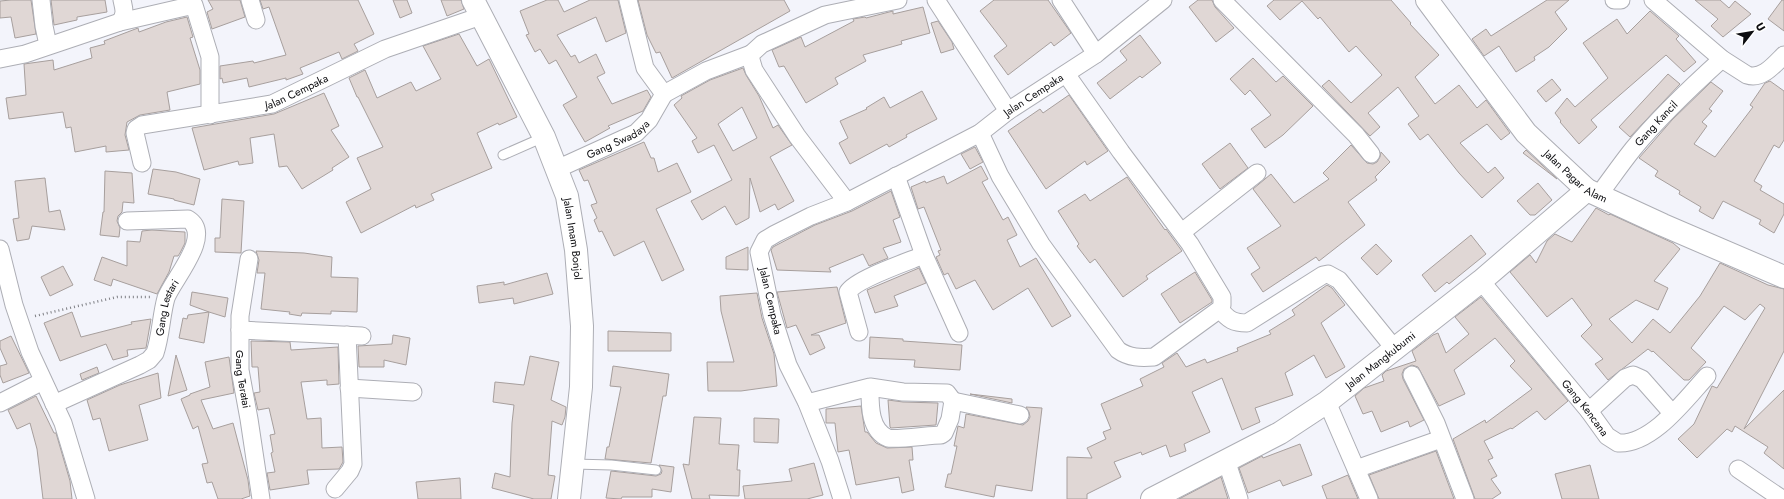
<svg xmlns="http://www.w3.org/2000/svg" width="1784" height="499" font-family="Jost,sans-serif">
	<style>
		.building { fill: #e0d7d5; stroke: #a79f9d; fill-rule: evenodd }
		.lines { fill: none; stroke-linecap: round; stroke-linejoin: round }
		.lane-casing { stroke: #adaeb5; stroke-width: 11 }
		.street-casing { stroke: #adaeb5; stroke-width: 19 }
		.secondary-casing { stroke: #adaeb5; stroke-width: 24 }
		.highway-casing { stroke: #adaeb5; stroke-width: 24 }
		.path { stroke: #7e7f84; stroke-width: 2.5; stroke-dasharray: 1 3; stroke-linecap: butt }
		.lane { stroke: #fff; stroke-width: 9 }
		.street { stroke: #fff; stroke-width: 17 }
		.secondary { stroke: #fff; stroke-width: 22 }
		.highway { stroke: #fff; stroke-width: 22 }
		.labels { text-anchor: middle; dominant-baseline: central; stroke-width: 3.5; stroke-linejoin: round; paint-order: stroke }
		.street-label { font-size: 11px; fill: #0d0d10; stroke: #fff }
	</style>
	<rect width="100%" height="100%" fill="#f3f4fb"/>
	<path class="building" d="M11,0H31L36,34L15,38L11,17L0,18V1Z
		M51,0H105L107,12L77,17V20L54,25Z
		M208,0H240L245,17L212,29L207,12L213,9Z
		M260,0H358L374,34L354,44L358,51L342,59L339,52L300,68L303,74L286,80V78L249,87L247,78L223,83L222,78L220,79V66L253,61L254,63L286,55L269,7L263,9Z
		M393,0H407L412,13L400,18Z
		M441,0H461L464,9L447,16Z
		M547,0H558L564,12L590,0H618L626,33L606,42L596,17L557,35L571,57L575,55L579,63L596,54L605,73L597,77L612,104L647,90L651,97L643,111L608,126L610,128L585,142L563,105L577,97L556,60L549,64L540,49L535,52L526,35L529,34L520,11Z
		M638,0H784L790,11L672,78L660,52L656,53L647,35Z
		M994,0H1048L1071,33L1054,46L1051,42L1008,75L994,56L1007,46L980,11Z
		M1198,0H1212L1215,7L1234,28L1216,42L1189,7Z
		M1274,0H1391L1411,23L1410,24L1439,55L1415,77L1435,104L1459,85L1477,108L1486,100L1510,133L1501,140L1487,124L1460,143L1488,173L1495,167L1504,178L1482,198L1459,173L1428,134L1420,140L1408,124L1419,116L1398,87L1368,113L1380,127L1370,136L1322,86L1329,80L1351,103L1382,75L1356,46L1349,52L1320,17L1318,19L1302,1L1280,20L1267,6Z
		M1547,0H1569L1555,12L1567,29L1549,47L1534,57L1535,60L1516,72L1499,46L1484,56L1472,39L1486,29L1491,36Z
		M1695,0H1720L1729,8L1735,1L1751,14L1723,37L1711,26L1718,19Z
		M1782,0H1784V31L1768,19Z
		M923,7L930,33L901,41L902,44L863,55L866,61L835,78L838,84L806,103L784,66L779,67L772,50L801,37L805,47L854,21L853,19L865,17L866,18L893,11V14Z
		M1650,11L1679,36L1676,39L1696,62L1684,72L1666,55L1591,120L1597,127L1579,144L1560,122L1561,121L1555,113L1567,98L1575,107L1608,78L1583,43L1617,19L1627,34Z
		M187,17L193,37L190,38L200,70V84L167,92L170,110L140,115L127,122L125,135L129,150L106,152V146L75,152L71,127L66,128L63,112L9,119L6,98L26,95L24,64L53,60L54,70L92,58L90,48L105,44L104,41L138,28L139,32L166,22Z
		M938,21L952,42L954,49L941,53L931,23Z
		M459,34L477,66L489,59L517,117L499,125L498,123L477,133L492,168L431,194L434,200L416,208L415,205L361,233L346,202L371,189L357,158L383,147L358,97H357L349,78L365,70L377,98L411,82L416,91L441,79L423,46Z
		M1140,35L1161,63L1142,78L1140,76L1110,99L1097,83L1127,60L1120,51Z
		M1253,58L1276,82L1283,76L1313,106L1283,135L1265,148L1251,129L1271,115L1250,90L1245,95L1230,79Z
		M743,68L746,75L759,96L773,128L778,125L792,145L770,157L794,201L778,210L775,204L760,212L750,178L749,218L736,225L725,206L702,220L691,201L732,180L714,145L698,153L692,141L697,138L674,105L682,98L681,96L710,80ZM742,107L757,138L733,151L718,124Z
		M1668,74L1680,84L1630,137L1619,127Z
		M1552,79L1561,90L1546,102L1537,91Z
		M1770,81L1784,91V140L1779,148L1774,145L1754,181L1762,186L1760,190L1784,204V214L1774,233L1759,224L1761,220L1723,201L1713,219L1699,211L1701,207L1679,194L1680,191L1655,176L1658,171L1639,158L1672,120L1711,82L1723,91L1709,109L1712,111L1702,122L1707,126L1694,144L1715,157L1753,107L1750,105L1765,83Z
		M922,91L937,119L906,135L907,137L889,147L887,144L850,164L839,143L848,138L840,121L867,109L866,108L884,97L890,108Z
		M324,93L339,126L331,130L349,157L332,168L333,170L302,189L287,166L279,167L274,134L250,138L253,163L239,165L238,161L204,170L192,128L274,114Z
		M1069,95L1108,151L1087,165L1085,161L1046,189L1008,131L1040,109L1043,113Z
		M644,142L651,158H654L658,172L677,163L691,192L656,209L684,270L662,281L644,241L614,256L602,231L599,232L594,220L597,218L591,205L597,203L588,180L584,181L579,170Z
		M1230,143L1248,168L1220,189L1202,164Z
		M1351,145L1367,163L1373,164L1377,162L1380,157L1381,152L1390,162L1375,177L1377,180L1348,202L1365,225L1319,261L1316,257L1263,292L1251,274L1260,268L1247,248L1281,226L1253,189L1271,174L1294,203L1329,179L1323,173Z
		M975,147L983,162L970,169L961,154Z
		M1526,150L1557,179L1523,153Z
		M981,166L988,179L982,182L1003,220L1008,217L1017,235L1007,240L1020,267L1036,258L1071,316L1052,327L1028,288L993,310L975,280L956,289L948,273L944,275L936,257L940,255L938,251L941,250L924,207L918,209L911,187L925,181L926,183L944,176L947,184Z
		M153,169L176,172L200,179L194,205L174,200V199L148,194Z
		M105,171L132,173L134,203L123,202L122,212L118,216L117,221L120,228L119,237L100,235L103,212H104Z
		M1127,177L1165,230L1166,229L1182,251L1146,276L1148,279L1123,297L1095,259L1090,263L1077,246L1079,244L1058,211L1085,194L1090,201Z
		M45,178L49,212L60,210L65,230L32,226L29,239L17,241L13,219L19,218L15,181Z
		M1538,183L1552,200L1535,215H1530L1517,201Z
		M891,191L900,217L893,220L901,242L883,248L888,258L869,266L863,254L829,268L831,272L777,270L771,250L773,247L815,225L852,211Z
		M222,199L244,201L241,253L215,252V238H220Z
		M1596,208L1609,215L1610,214L1673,243L1680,249L1654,281L1668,288L1658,310L1636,300L1609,319L1632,343L1653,319L1670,333L1700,296L1720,263L1768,285L1784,289V351L1744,429L1784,390V469L1764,453L1768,447L1735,426L1732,432L1727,429L1697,458L1678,439L1694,424L1712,386L1717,388L1765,308L1760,304L1745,320L1724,306L1691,348L1706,362L1689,380H1684L1653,351L1652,352L1648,349L1608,380L1595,364L1603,359L1581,336L1592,325L1572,298L1547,317L1510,272L1530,255L1536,263L1547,241L1555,234L1572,242Z
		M152,230L185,232V243L180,253L178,256H174L169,272L157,294L113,279L111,286L94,280L102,257L127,266V241L140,242L142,231Z
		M1471,235L1486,254L1449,284L1447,282L1435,292L1422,275Z
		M1376,244L1392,261L1377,275L1361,258Z
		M748,247V270L726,269V257Z
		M256,251L304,253L332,257L331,277L358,278L357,312L331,311V314L302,313L301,316L289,314L290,312L261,309L265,273H257L259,260Z
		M63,266L73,285L50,296L41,277Z
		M919,268L926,283L894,296L898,306L875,313L867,290Z
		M1195,272L1212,300V302L1180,323L1161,294Z
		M547,273L553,294L514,304L513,298L479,303L477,286L504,282V285Z
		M1327,285L1332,288L1345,305L1321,323L1345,367L1326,378L1314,355L1285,373L1293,395L1255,408L1260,422L1242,430L1222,378L1192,392L1210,432L1184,444L1186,451L1170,457L1166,445L1142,455L1141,452L1114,462L1121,477L1087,494V499H1067V457L1092,458L1087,448L1106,439L1103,432L1111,429L1101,404L1143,386L1140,379L1164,367L1162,363L1177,353L1186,367L1205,359L1207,363L1238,351L1237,348L1271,334L1269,331L1295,315L1292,310Z
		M837,287L846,323L811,335H819L825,348L810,355L796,325L787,328L777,292Z
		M192,292L228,298L225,317L209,312L204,343L179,338L183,318L187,319L188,315L209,312L190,305Z
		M757,293L762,318L774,354L777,386L741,391H708L707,362H734L721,311L720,296Z
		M1481,297L1568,401L1545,420L1537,411L1512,429L1511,428L1484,441L1493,458L1488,460L1497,476L1491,479L1501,493L1492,499H1475L1453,439L1485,420L1486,423L1532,389L1510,366L1515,361L1495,338L1454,370L1465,394L1439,406L1418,367L1412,365L1404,369L1402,374L1403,379L1424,420L1410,427L1408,421L1381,432L1372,411L1363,414L1355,396L1364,388L1384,381L1382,375L1386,371L1416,361L1412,351L1433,335L1438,333L1446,353L1469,334L1455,317Z
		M72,312L81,337L132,324L131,322L151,319L146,348L127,350L128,356L113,360L106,344L60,361L44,323Z
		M608,331L671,333V351H608Z
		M393,335L410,338L406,365L384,360V367H359L358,346L392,344Z
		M11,336L29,373L3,383L0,375V366L7,364L0,348V341Z
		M870,337L903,339V341L962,345L960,370L914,367L915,360L869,358Z
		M251,341L290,342L291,350L338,347L339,384L327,385V380L301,382L307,419L321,418L322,448L342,447L343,462L339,469L307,470L309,484L270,490L267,473L275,472L271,453L273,452L270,435L275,434L269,408L258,410L254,393L260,392L258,367H252Z
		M176,355L187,390L168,396Z
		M530,356L559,362L551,400L566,407L565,417L562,425L552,421L548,475L555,476L551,499H534L492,488L495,473L510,477L512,423L514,405L493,402L495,382L524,385Z
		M229,357L234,393L201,400L213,429L233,423L248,480L250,496L241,499H218L212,482L207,483L202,464L208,463L198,426L193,429L181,399L190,395V394L210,387L205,362Z
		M613,366L669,374L666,396H663L651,463L605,459L607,447H609L621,387L610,386Z
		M97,367L99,373L82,380L80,374Z
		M158,373L161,398L139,405L148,440L109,451L100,418L93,420L87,400L120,385Z
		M970,394L1012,399V403Z
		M36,396L54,433H56L70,481L72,499H43L37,449L30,423L17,429L8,410Z
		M888,400L903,402L938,403L936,425L891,428L890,427Z
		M861,406L865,432H867L876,443L887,448L912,447L913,460H909L914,490L902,493L899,477L856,485L849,450L838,452L835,423H826V409Z
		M1026,407L1042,408L1032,491L996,485L994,497L945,487L948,474H951L957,446H954L958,426L964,428L966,414L1023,425L1028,421L1030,417L1029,412Z
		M694,417L721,418L719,444L739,445L737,470H740L739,496L709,495L710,499H692L683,464L689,465Z
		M754,418L779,419L778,443L754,442Z
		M1300,444L1312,475L1283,486L1280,480L1248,493L1239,468L1262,456L1263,458Z
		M1436,451L1454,499H1379L1369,475Z
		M814,463L823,495L807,499H745L743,486L792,481L789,469Z
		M659,465L674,467L671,492L652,489V497H622L621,499L606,498L611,471L656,476L661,474L662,471Z
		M1590,465L1599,499H1562L1555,474Z
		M1348,475L1358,499H1327L1322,486Z
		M1221,477L1228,499H1179Z
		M460,478L461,499H418L416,482Z"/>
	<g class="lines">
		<g class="lane-casing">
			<path id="lane" d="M503,155L544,137
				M574,464L611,465L656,470"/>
		</g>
		<g class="street-casing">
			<g id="street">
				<path d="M41,0L44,26L48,45"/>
				<path d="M250,0L256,20"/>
				<path d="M628,0L645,68L664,94"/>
				<path d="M936,0L1008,111"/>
				<path d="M1061,0L1096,54"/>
				<path d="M1222,0L1356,135L1371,154"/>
				<path d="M1614,0H1621"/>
				<path d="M1653,0L1722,59L1747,75C1762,80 1774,65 1784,55"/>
				<path d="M120,22C126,14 124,9 122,0"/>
				<path d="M0,59L25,54L120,22L194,5L210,57V115"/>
				<path d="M664,94L706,71L751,54"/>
				<path d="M980,133L1000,176L1041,244L1118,350C1129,358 1141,358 1154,357L1220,309L1222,305V297L1190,244L1121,152L1066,74"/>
				<path id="s1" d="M142,163L135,133L136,129L142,125L272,104L385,49L481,16"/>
				<path id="s2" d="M557,169L636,133L649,120L664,94"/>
				<path d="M896,176L924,255L959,333"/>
				<path id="s3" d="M1598,196C1610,180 1621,164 1633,149C1660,116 1691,87 1722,59"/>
				<path d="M847,202L797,136L754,70L751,60V54L762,44L825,15L898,0"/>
				<path d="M1182,232L1257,173"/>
				<path d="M0,249L14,305L30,352L63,423L86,499"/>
				<path id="s4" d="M249,259L240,316V370L249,419L261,499"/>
				<path id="s5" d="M1481,281L1589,411L1607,436L1618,443C1652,445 1685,400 1707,376"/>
				<path d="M1220,309C1228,320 1234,323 1247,323L1323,275L1328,274L1339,280L1394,348"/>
				<path d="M240,330L362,336"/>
				<path d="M859,332L848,292C856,279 907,262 924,255"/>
				<path d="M1412,375L1436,423L1465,499"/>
				<path d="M349,388L413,392"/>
				<path d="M953,401L1020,415"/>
				<path d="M1327,402L1369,499"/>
				<path d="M0,403L43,381"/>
				<path d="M807,403L870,387C870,404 869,430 888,438C895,440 931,435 941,435L944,433L950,419L953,401L947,393L903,392L870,387"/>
				<path id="s6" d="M54,404L140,365L149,360L155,353C161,335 161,316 166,298C173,279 214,235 188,219L127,221"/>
				<path d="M1589,411L1625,378L1633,375L1642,379L1672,413"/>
				<path d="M1226,460L1239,499"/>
				<path d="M1356,469L1441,439"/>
				<path d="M1738,469L1782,499"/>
				<path d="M335,489L350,471L353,464L347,335"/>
				<path id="s7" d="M842,499L830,461L807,403L788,365L772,315L759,252L765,240L775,234L811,216L847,202L980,133L1008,111L1096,54L1163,0"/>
			</g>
		</g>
		<g class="secondary-casing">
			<g id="secondary">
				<path id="s8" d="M1427,0L1526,133L1587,190L1663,225L1784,277"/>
				<path id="s9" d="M1152,499L1280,433L1327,402L1481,281L1587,190"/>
			</g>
		</g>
		<g class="highway-casing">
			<g id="highway">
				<path id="s10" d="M473,0L544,137L567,196L576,250L582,326L581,387L569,499"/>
			</g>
		</g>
		<path class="path" d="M35,316L117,297H150"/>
		<use href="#lane" class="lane"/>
		<use href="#street" class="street"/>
		<use href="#secondary" class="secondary"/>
		<use href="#highway" class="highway"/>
	</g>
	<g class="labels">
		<g class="street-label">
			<text stroke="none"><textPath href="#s1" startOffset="201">Jalan Cempaka</textPath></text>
			<text stroke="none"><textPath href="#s7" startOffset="581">Jalan Cempaka</textPath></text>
			<text stroke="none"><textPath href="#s3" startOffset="93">Gang Kancil</textPath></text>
			<text stroke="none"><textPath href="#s2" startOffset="68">Gang Swadaya</textPath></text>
			<text stroke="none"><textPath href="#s8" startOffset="232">Jalan Pagar Alam</textPath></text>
			<text stroke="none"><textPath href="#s10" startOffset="261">Jalan Imam Bonjol</textPath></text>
			<text transform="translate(771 301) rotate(77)">Jalan Cempaka</text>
			<text stroke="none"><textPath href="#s6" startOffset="161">Gang Lestari</textPath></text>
			<text stroke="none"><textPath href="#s9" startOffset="268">Jalan Mangkubumi</textPath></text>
			<text stroke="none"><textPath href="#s4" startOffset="121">Gang Teratai</textPath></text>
			<text stroke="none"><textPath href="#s5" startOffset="164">Gang Kencana</textPath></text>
		</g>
	</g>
	<g transform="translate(1752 32) rotate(59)" stroke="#ffffff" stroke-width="3" paint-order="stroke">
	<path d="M0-3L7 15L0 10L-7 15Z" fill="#0d0d10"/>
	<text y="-6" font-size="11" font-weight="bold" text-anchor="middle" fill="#0d0d10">U</text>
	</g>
</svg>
